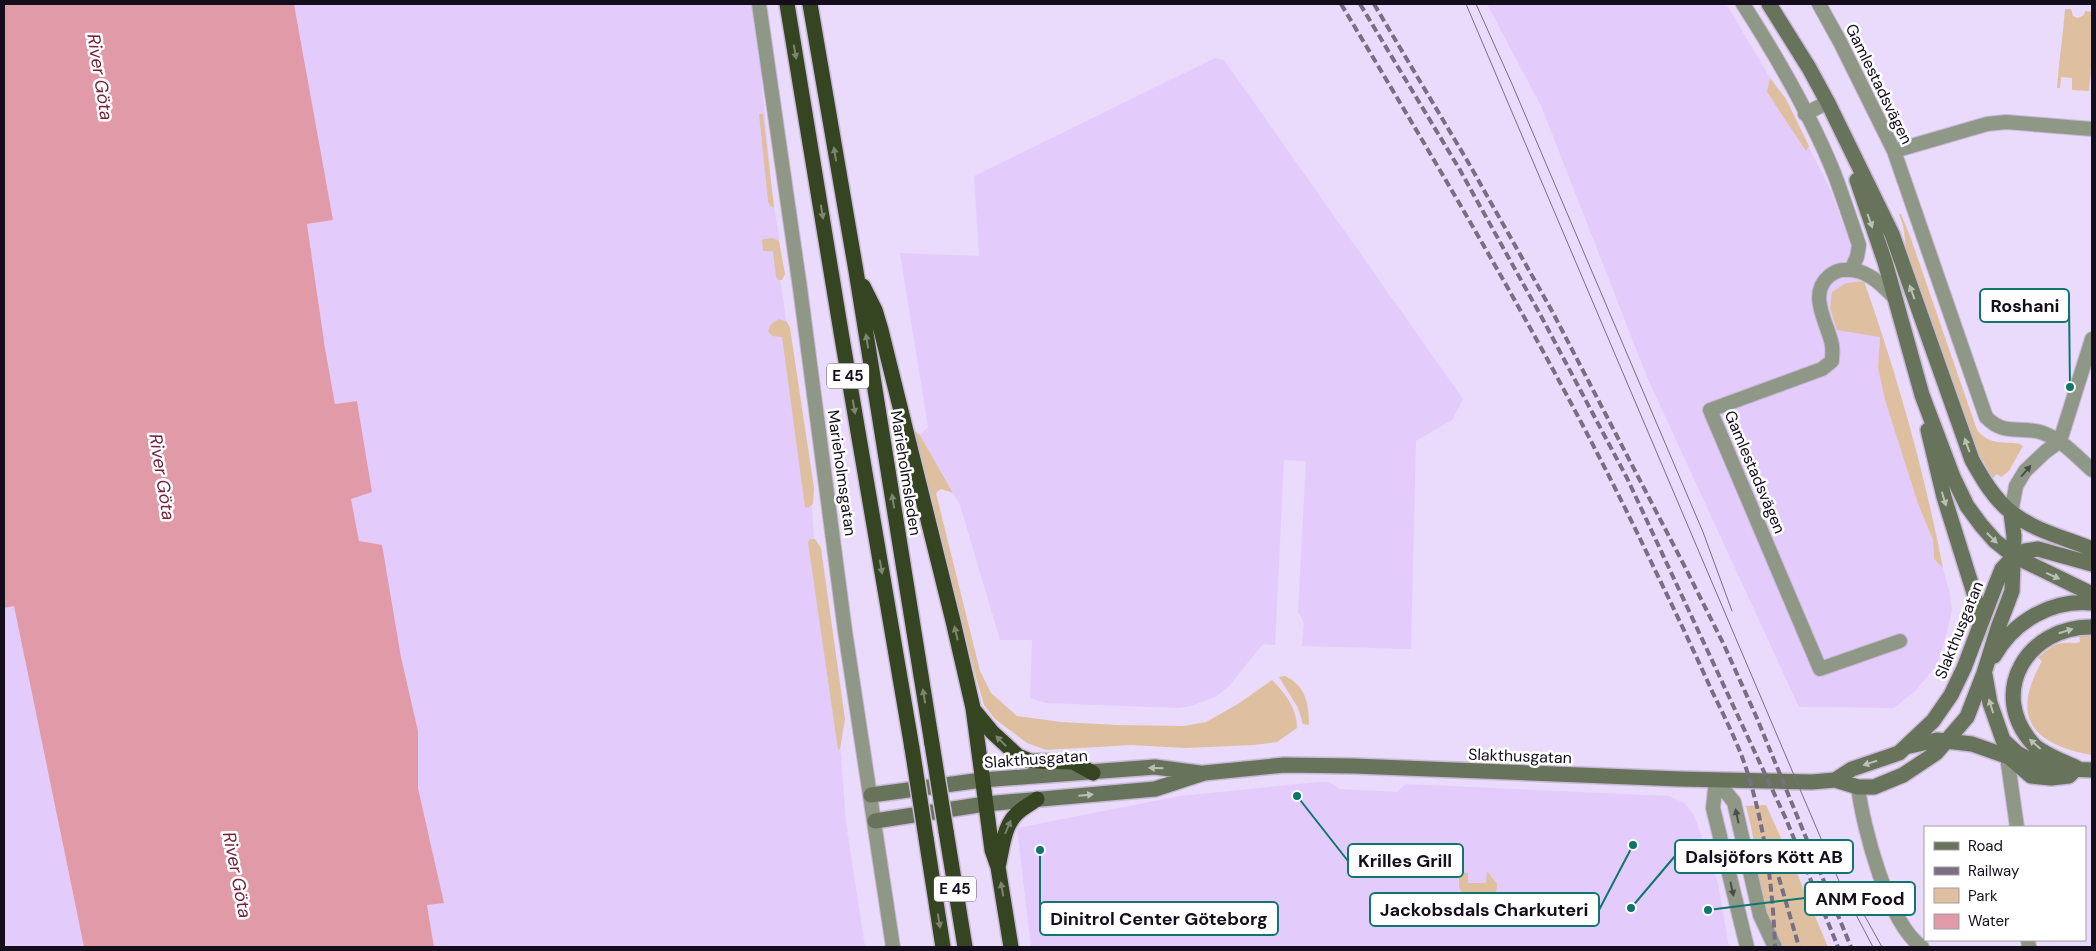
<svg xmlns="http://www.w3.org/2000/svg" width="2096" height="951" font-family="'DM Sans',sans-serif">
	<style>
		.built { fill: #e3ccfb }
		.green { fill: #dec0a1 }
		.water { fill: #e19ba8 }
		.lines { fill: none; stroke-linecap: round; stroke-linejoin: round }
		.street-casing { stroke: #c8b9d7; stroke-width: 16 }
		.secondary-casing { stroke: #c8b9d7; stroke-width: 18 }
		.highway-casing { stroke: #c8b9d7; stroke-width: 18 }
		.street { stroke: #8f9786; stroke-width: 14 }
		.secondary { stroke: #68735b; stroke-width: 15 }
		.highway { stroke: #354421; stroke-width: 15 }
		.tram { stroke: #7a6e85; stroke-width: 1 }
		.rail { stroke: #7a6e85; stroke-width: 4; stroke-dasharray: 8 4; stroke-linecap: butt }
		.highway-bridge-casing { stroke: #c8b9d7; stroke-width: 18; stroke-linecap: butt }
		.highway-bridge { stroke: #354421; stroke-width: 15 }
		.oneway { fill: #7c856f }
		.oneway2 { fill: #bbc0b5 }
		.oneway3 { fill: #4b4b4b }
		.labels { text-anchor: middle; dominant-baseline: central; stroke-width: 5; stroke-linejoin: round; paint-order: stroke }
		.shield { fill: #fff; stroke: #5a565f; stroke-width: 1 }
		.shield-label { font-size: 15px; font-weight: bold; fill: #140d1b }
		.street-label { font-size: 16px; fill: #140d1b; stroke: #fff }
		.water-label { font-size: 18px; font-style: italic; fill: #742339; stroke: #fff }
		.leader { fill: none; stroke: #0f766e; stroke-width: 2 }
		.callout-dot { fill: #0f766e; stroke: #fff; stroke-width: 2 }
		.callout { fill: #fff; stroke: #0f766e; stroke-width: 2 }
		.callout-label { font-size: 18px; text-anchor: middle; font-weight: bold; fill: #140d1b }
	</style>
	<rect width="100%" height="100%" fill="#eadafb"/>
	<path class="built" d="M294,4H754L773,200L779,237V270L811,497L815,551L839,729L846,823L865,947H434L427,904L444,903L418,788V731L401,657L359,541L350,498L372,492L357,401L335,404L325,348L307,224L333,220Z
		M1487,4H1726L1794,118L1831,191L1864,281L1846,283L1880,337L1878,368L1885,400L1918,504L1933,540L1934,559L1943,568L1950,594L1952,610L1943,647L1936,666L1915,691L1894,708L1799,707L1647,377L1542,108Z
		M1215,58L1224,60L1463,399L1452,420L1416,441L1411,649L1302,646L1304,623L1298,612L1306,461L1284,460L1275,645L1263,644L1229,686L1217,696L1191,706L1179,708L1046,703L1030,698L1032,640H1000L960,505L920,435L928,427L900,253L979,256L974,176Z
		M14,606L84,947H4V608Z
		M1318,782H1330L1339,789L1397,792L1406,784L1669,796L1684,803L1694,815L1718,883L1729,947H1031L1017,828L1180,796Z"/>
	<path class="green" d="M2065,9H2071L2073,16L2078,18L2084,15L2085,11L2092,12V57L2089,91L2072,90V78L2061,77L2060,88H2057C2059,60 2063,36 2065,9Z
		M1770,78L1786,99L1809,146L1806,151L1767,92Z
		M759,114H763L774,207L770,206L768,201Z
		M1899,214H1901L1910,236L1977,430C1993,450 2014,438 2023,446L2009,471L2001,477L1997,474L1993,478L1976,449L1907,255L1903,225Z
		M773,238L779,241L785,274L782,280H779L776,277L773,251H763L762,240L764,239Z
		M1864,281C1897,375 1924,470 1943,568L1934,559L1933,540L1918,504L1885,400L1878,368L1880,337L1837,330L1830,308L1832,292L1846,283Z
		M779,319L787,322L790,328L814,488L813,504L807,508L805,507L782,337L772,336L768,331L771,324Z
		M914,430L920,435L953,493L941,489L936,493L980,671L991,693L1017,716L1061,722L1117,725L1184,726L1206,722L1238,704L1272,680C1285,693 1297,708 1297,728L1277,742L1254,745L1185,748L1131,745L1046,750L1027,743L995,719L984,705L975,674Z
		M810,539H815L821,548L845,719L840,749L838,750L808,542Z
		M2092,635V755C2032,744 2010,718 2042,661L2038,658C2044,652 2055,643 2063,643C2069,642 2074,644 2080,642L2079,636Z
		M1285,676C1306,686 1309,704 1309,725L1303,724L1298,708L1279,677Z
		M1766,805L1796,871L1828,947H1780L1765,914L1752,831L1746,806Z
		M1487,871L1497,884C1497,906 1480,904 1464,897L1459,887V872L1468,873V883H1486Z"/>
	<path class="water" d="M4,4H294L333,220L307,224L325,348L335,404L357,401L372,492L351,499L359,541L382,545L401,657L418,731V788L444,903L427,905L434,947H84L14,606L4,608Z"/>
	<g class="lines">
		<g class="street-casing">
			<path id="street" d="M759,4L800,288L845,631L893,947
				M1743,4C1777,57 1810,114 1834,173C1843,197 1851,221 1859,245L1857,257L1851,270
				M1819,4L1840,42L1894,151L1986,417C2004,436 2018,426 2040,432C2061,438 2076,456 2092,470
				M1805,114L1828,102
				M1894,151L1987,124L2006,122L2092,129
				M1893,296C1879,282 1865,268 1843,270C1838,270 1833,273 1829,276C1807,295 1828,323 1832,345C1833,350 1832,356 1832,361L1822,369L1710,410L1820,669L1900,641
				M2011,513L2016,486L2025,471L2045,452L2060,441L2092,339
				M2006,749L2017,827
				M1716,780L1734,802L1760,915L1775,947
				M1716,780L1713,808L1747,947
				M1858,787C1863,827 1888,924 1922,947
				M2028,940L2029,947"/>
		</g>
		<g class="secondary-casing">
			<path id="secondary" d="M1769,4L1809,68L1828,103L1892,234L1972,460C1982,478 1994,499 2011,512C2034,531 2066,538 2092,549
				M1857,180L1885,262L1922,395L1953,477L1967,506L1981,525L1995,541L2014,556L2092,594
				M1928,430L1944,497L1974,593L1979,622
				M1994,656C2014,621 2052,599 2092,603
				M1985,675L1990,703L2003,740L2017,753L2045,768L2092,770
				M1910,746L1937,740L1972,744L2009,757L2031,776L2051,778L2069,776L2077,768
				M2077,768C2065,762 2042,754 2033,744C1987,693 2027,626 2092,627
				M1835,780L1852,769L1899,753L1933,721L1951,695L1964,668L1996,584L2002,569L2014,556L2025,551L2038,549L2092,564
				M871,795L982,780L1155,767L1200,773
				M875,821L985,804L1155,789L1204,773L1284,765L1354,766L1680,779L1812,782L1835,780L1858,787H1874L1903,775L1936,753L1967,717L1984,673L1998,628L2012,591L2014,536L2011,513"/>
		</g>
		<g class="highway-casing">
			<path id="highway" d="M787,4L842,338L912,748
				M810,4L856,271L932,744
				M863,286L875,310L881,330L953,621L973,708L992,850L998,867L1011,947
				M973,709L992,732L1018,756L1030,761L1073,762L1093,773
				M946,831L965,947
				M926,838L943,947
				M998,867C1003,847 1003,823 1021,810C1026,806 1032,803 1037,799"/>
		</g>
		<use href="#street" class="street"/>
		<use href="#secondary" class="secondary"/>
		<use href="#highway" class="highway"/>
		<path class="tram" d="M1466,4L1842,888L1873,947
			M1476,4L1512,84L1703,532L1732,611
			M1847,884L1882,947"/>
		<path class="rail" d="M1341,4C1452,189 1563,375 1655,570C1674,609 1693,649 1711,689C1724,716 1738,743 1747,771C1765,828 1773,888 1775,947
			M1360,4L1460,170L1541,316L1627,478L1786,819L1838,947
			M1374,4L1468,162L1552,311L1686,569L1724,645L1756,716L1851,947
			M1772,854L1799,947"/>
		<g class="highway-bridge-casing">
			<path id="highway-bridge" d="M932,744L946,831
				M912,748L926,838"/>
		</g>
		<use href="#highway-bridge" class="highway-bridge"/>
	</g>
	<defs><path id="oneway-solid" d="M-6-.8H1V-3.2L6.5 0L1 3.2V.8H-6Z" transform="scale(1.25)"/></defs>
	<g class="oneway">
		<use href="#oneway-solid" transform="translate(795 52) rotate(80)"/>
		<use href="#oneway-solid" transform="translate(835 154) rotate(-99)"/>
		<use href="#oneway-solid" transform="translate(822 212) rotate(81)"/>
		<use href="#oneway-solid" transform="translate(867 341) rotate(-99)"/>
		<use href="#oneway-solid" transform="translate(854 407) rotate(80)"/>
		<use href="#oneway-solid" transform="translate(893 501) rotate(-99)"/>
		<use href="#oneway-solid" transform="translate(881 567) rotate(80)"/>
		<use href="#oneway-solid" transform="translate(956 633) rotate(-103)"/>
		<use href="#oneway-solid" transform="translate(924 696) rotate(-99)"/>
		<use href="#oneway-solid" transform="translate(1001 741) rotate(-135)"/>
		<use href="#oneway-solid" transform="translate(1008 827) rotate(-67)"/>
		<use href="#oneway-solid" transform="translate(1002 889) rotate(-100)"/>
		<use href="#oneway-solid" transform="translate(939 921) rotate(81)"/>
	</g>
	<g class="oneway2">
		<use href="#oneway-solid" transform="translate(1870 221) rotate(70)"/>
		<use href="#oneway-solid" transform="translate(1912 292) rotate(-110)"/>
		<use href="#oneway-solid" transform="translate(1967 445) rotate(-110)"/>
		<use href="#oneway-solid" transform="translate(1944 499) rotate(73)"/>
		<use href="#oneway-solid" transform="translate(1992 538) rotate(45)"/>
		<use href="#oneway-solid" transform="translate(2053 576) rotate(24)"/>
		<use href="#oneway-solid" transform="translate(2066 631) rotate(-17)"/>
		<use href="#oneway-solid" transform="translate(1991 706) rotate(-107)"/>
		<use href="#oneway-solid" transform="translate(2035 744) rotate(-139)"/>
		<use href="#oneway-solid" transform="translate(1870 763) rotate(162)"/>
		<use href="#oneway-solid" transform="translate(1156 768) rotate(-178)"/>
		<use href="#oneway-solid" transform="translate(1086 795) rotate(-5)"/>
	</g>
	<g class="oneway3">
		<use href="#oneway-solid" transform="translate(2026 471) rotate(-49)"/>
		<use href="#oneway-solid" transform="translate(1737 816) rotate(-102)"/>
		<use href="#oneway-solid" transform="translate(1732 889) rotate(77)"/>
	</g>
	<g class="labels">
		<g class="shield">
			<rect x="827" y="363.5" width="42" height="25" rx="4"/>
			<rect x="934" y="876.5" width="42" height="25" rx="4"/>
		</g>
		<g class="shield-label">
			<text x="848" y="376">E 45</text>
			<text x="955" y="889">E 45</text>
		</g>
		<g class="street-label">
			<text transform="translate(1879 84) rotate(64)">Gamlestadsvägen</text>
			<text transform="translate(1755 472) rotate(67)">Gamlestadsvägen</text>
			<text transform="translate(842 473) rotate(82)">Marieholmsgatan</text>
			<text transform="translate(906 473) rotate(81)">Marieholmsleden</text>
			<text transform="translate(1959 630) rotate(-68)">Slakthusgatan</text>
			<text transform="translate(1520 756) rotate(2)">Slakthusgatan</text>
			<text transform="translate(1036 759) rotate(-4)">Slakthusgatan</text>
		</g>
		<g class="water-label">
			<text transform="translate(100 77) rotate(81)">River Göta</text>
			<text transform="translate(162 477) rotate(81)">River Göta</text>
			<text transform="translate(237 875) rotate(79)">River Göta</text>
		</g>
	</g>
	<path class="leader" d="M2070 387L2069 305M1631 908L1675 856M1297 796L1348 861M1708 910L1805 898M1633 845L1599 910M1040 850L1040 919"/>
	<g class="callout-dot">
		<circle cx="2070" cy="387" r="5"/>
		<circle cx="1631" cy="908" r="5"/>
		<circle cx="1297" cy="796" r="5"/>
		<circle cx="1708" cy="910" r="5"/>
		<circle cx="1633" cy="845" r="5"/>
		<circle cx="1040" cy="850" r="5"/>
	</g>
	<g class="callout">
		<rect x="1980" y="289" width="89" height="33" rx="5"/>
		<rect x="1675" y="840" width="178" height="33" rx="5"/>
		<rect x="1348" y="844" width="115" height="33" rx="5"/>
		<rect x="1805" y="882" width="110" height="33" rx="5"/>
		<rect x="1370" y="893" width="229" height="33" rx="5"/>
		<rect x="1040" y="902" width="238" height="33" rx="5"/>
	</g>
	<g class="callout-label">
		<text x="2025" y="312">Roshani</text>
		<text x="1764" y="863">Dalsjöfors Kött AB</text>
		<text x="1405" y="867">Krilles Grill</text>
		<text x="1860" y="905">ANM Food</text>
		<text x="1484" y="916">Jackobsdals Charkuteri</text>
		<text x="1159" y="925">Dinitrol Center Göteborg</text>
	</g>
	<rect width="2096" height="951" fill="none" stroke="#140d1b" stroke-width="10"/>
	<rect x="1924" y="826" width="162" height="115" fill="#ffffff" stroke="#a19ea4"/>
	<rect x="1934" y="842" width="25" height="8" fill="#68735b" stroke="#a19ea4"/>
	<text x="1968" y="851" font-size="15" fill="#140d1b">Road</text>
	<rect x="1934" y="867" width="25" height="8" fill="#7a6e85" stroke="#a19ea4"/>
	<text x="1968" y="876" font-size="15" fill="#140d1b">Railway</text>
	<rect x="1934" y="888" width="25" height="15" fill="#dec0a1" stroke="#a19ea4"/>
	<text x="1968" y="901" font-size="15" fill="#140d1b">Park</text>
	<rect x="1934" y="914" width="25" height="15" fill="#e19ba8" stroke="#a19ea4"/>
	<text x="1968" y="926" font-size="15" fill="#140d1b">Water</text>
</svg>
